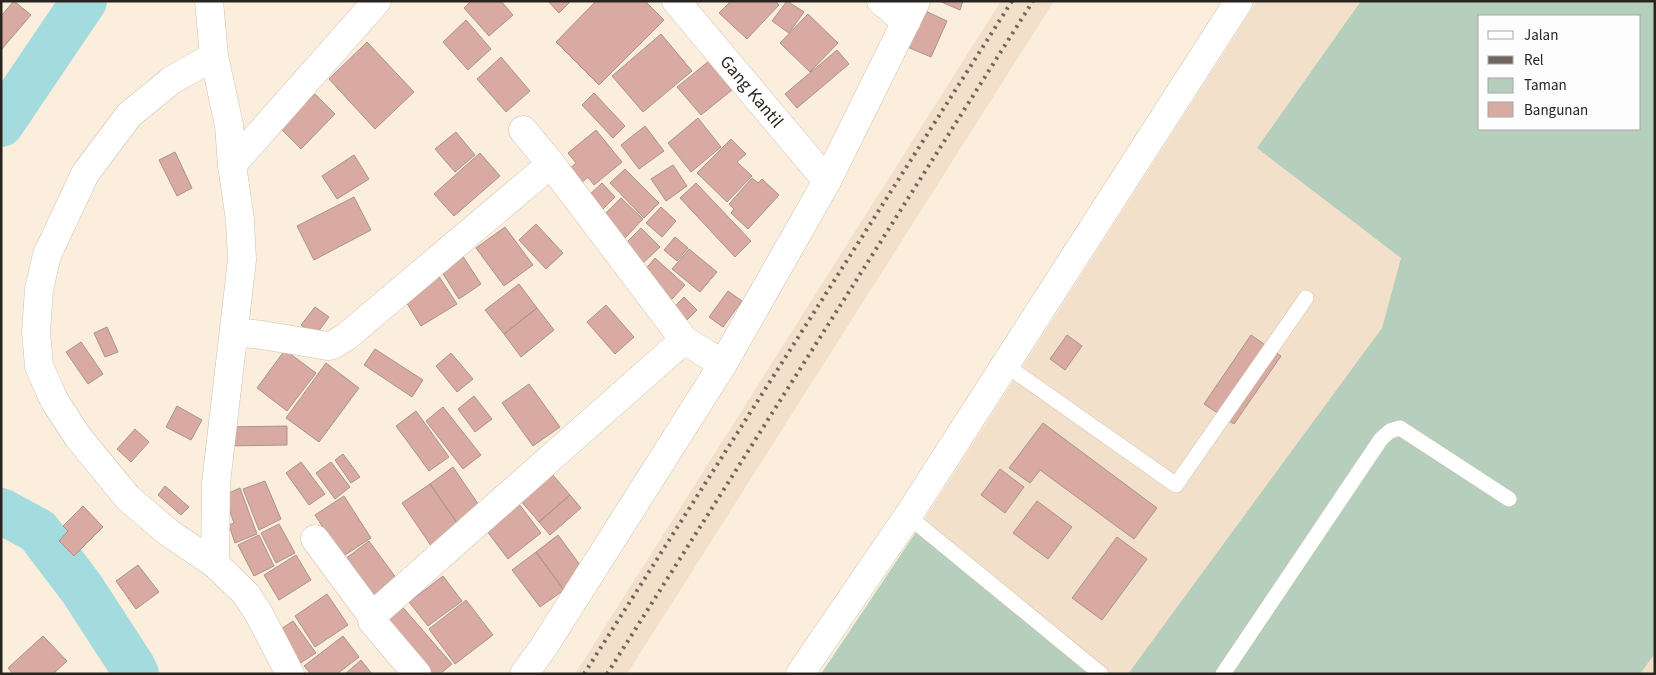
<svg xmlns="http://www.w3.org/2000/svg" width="1656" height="675" font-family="'Source Sans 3',sans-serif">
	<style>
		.built { fill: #f2e0ca; fill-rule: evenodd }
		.green { fill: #b6cebc; fill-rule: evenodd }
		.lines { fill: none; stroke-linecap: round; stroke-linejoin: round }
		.river { stroke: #a4dbde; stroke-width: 46 }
		.building { fill: #d9aaa1; stroke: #a9938f }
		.service-casing { stroke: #cec2b1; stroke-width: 16 }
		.minor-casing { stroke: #cec2b1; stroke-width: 29 }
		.service { stroke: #fff; stroke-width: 15 }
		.minor { stroke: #fff; stroke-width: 28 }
		.rail { stroke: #6f675e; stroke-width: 4; stroke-dasharray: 2.5 5; stroke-linecap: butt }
		.labels { text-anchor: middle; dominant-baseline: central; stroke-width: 5; stroke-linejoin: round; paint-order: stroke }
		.street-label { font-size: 18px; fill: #29241e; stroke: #fdfdfd }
	</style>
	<rect width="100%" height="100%" fill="#fbeedd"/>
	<path class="built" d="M1001,1H1054L627,674H575Z
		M1257,1H1655V674H821L922,523ZM1480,16H1640V129H1480Z"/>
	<path class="green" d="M1361,1H1655V653L1640,674H1128L1382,328L1401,258L1257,148ZM1480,16H1640V129H1480Z
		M922,523L1111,674H821Z"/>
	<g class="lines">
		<path class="river" d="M1,124L84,1
			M1,511L38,531L82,589L132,666L136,674"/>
	</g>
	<path class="building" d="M14,1L31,15L1,50V16Z
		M471,1H501L513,15L489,36L464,8Z
		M548,1H571L559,13Z
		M596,1H645L664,20L599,85L556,42Z
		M731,1H775L779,5L747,39L719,13Z
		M787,1L804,12L789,33L772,21Z
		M939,1H963L960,10Z
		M921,9L947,21L931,57L905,46Z
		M808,14L838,43L810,72L780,43Z
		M466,20L491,49L468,70L443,42Z
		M661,34L692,71L643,112L612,76Z
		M367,42L414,92L375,129L329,79Z
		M837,50L849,64L797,108L785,94Z
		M501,57L530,91L506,112L477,79Z
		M709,61L732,90L701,115L677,87Z
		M594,93L625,126L613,138L582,105Z
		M315,94L335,114L301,149L280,128Z
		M698,118L721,147L691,172L668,143Z
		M645,126L664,151L639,169L621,145Z
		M596,130L622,162L594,185L588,177L579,185L567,171L576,163L568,153Z
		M456,132L475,155L455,172L435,149Z
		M731,139L746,154L737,162L752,176L727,202L697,173Z
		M175,152L192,188L177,196L159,160Z
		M480,153L500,176L454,216L434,194Z
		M354,155L369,179L337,199L322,176Z
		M673,165L687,186L666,201L651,179Z
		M625,169L659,203L644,218L610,183Z
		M752,178L758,183L762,179L779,195L748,229L731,213L734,209L729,204Z
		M602,183L615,197L599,213L585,199Z
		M696,183L751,241L735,257L680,198Z
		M354,197L371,230L314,260L297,226Z
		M621,198L643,219L624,239L601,218Z
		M661,207L676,221L662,237L646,223Z
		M536,224L563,253L546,269L519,240Z
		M505,227L533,265L504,286L476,248Z
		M641,228L660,247L642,264L623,246Z
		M675,237L688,248L677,261L664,250Z
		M689,249L717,272L700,292L672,269Z
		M462,255L481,284L459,299L440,269Z
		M655,258L685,285L671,300L642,273Z
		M438,275L457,304L421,326L403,297Z
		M519,284L537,308L504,334L485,310Z
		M728,291L742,301L723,327L709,317Z
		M684,297L697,310L687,320L674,307Z
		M606,305L634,337L615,354L587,322Z
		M315,307L329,317L315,336L301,325Z
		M537,308L554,330L521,357L504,334Z
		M107,327L118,352L105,357L94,333Z
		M1067,335L1082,346L1065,370L1050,359Z
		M1251,335L1281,356L1234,424L1204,404Z
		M81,342L103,374L88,384L66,352Z
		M375,349L423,380L412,397L364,365Z
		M285,350L316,373L287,411L257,388Z
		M451,353L473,379L457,392L436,366Z
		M326,363L359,388L319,442L286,418Z
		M529,384L560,427L533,446L502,403Z
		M474,396L492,419L475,432L458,409Z
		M177,406L202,420L191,440L166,427Z
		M443,407L481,455L463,469L426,421Z
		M416,411L449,457L429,471L396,426Z
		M1043,423L1157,508L1134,539L1040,470L1030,483L1009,468Z
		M287,426V445L227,446V427Z
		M135,429L149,442L131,462L117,449Z
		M343,454L360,477L351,483L335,460Z
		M301,462L325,494L309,505L286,473Z
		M331,462L350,487L335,499L316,473Z
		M453,467L485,514L462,530L430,484Z
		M1000,469L1024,487L1005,513L981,495Z
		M552,474L570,495L539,522L520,500Z
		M265,481L281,519L259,530L243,489Z
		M430,484L462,530L434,550L402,503Z
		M165,486L189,507L181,515L158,495Z
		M240,488L257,534L235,543L229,525L234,523L224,495Z
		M570,495L581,508L550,535L539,522Z
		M344,496L371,538L342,557L315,515Z
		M516,500L541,533L508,559L483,526Z
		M1037,501L1072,527L1048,559L1013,533Z
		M83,506L103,527L74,556L59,541L68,531L63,526Z
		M279,524L295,553L276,563L261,533Z
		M259,535L274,566L254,576L238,545Z
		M558,535L586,573L564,590L536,552Z
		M1117,537L1147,559L1102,620L1072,598Z
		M369,541L402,586L378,604L345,559Z
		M536,552L564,590L540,607L512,570Z
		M296,555L311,580L279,600L264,575Z
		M138,565L159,592L136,609L116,581Z
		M443,576L462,601L428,626L409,602Z
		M327,594L348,625L315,647L295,616Z
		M466,600L493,635L455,664L429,629Z
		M399,603L452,664L440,674H426L379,620Z
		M293,621L316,653L294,667L272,635Z
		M43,636L67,661L53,674H13L8,668Z
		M343,636L359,657L337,674H311L304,666Z
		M361,660L372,674H345Z"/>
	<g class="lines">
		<g class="service-casing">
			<path id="service" d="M1004,364L1176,485L1306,298
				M908,516L1101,674
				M1223,674L1381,439L1390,431L1400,428L1509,499"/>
		</g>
		<g class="minor-casing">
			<g id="minor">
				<path d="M209,1L214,56L229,125L232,165L240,220L242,260L216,483L215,564"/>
				<path id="s1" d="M676,1L827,181"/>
				<path d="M881,1L906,22"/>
				<path d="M214,56L172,80L129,115L85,174L47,255L39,289L36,332L39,366L54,400L78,437L128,498L169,533L215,564L246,594L259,614L290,674"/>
				<path d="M523,130L551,164L684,340L723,364"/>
				<path d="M232,165L377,1"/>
				<path d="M234,332L262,335L328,346L333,345L347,336L551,164"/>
				<path d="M315,539L372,616V621L417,674"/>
				<path d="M372,616L684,340"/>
				<path d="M524,674L543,648L723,364L827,181L916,1"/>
				<path d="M800,674L908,516L1239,1"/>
			</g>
		</g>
		<use href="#service" class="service"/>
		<use href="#minor" class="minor"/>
		<path class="rail" d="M584,674L1012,1
			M607,674L1033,1"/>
	</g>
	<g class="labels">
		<g class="street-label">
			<text stroke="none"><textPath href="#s1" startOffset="118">Gang Kantil</textPath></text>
		</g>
	</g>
	<rect width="1656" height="675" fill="none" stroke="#29241e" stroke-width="5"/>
	<rect x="1478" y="15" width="162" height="115" fill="#fdfdfd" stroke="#a8a6a4"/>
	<rect x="1488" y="31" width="25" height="8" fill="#ffffff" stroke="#a8a6a4"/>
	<text x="1524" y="40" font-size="15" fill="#29241e">Jalan</text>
	<rect x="1488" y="56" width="25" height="8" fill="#6f675e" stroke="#a8a6a4"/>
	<text x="1524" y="65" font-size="15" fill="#29241e">Rel</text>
	<rect x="1488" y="78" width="25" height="15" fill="#b6cebc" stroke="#a8a6a4"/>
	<text x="1524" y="90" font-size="15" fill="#29241e">Taman</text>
	<rect x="1488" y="102" width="25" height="15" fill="#d9aaa1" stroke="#a8a6a4"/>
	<text x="1524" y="115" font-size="15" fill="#29241e">Bangunan</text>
</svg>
